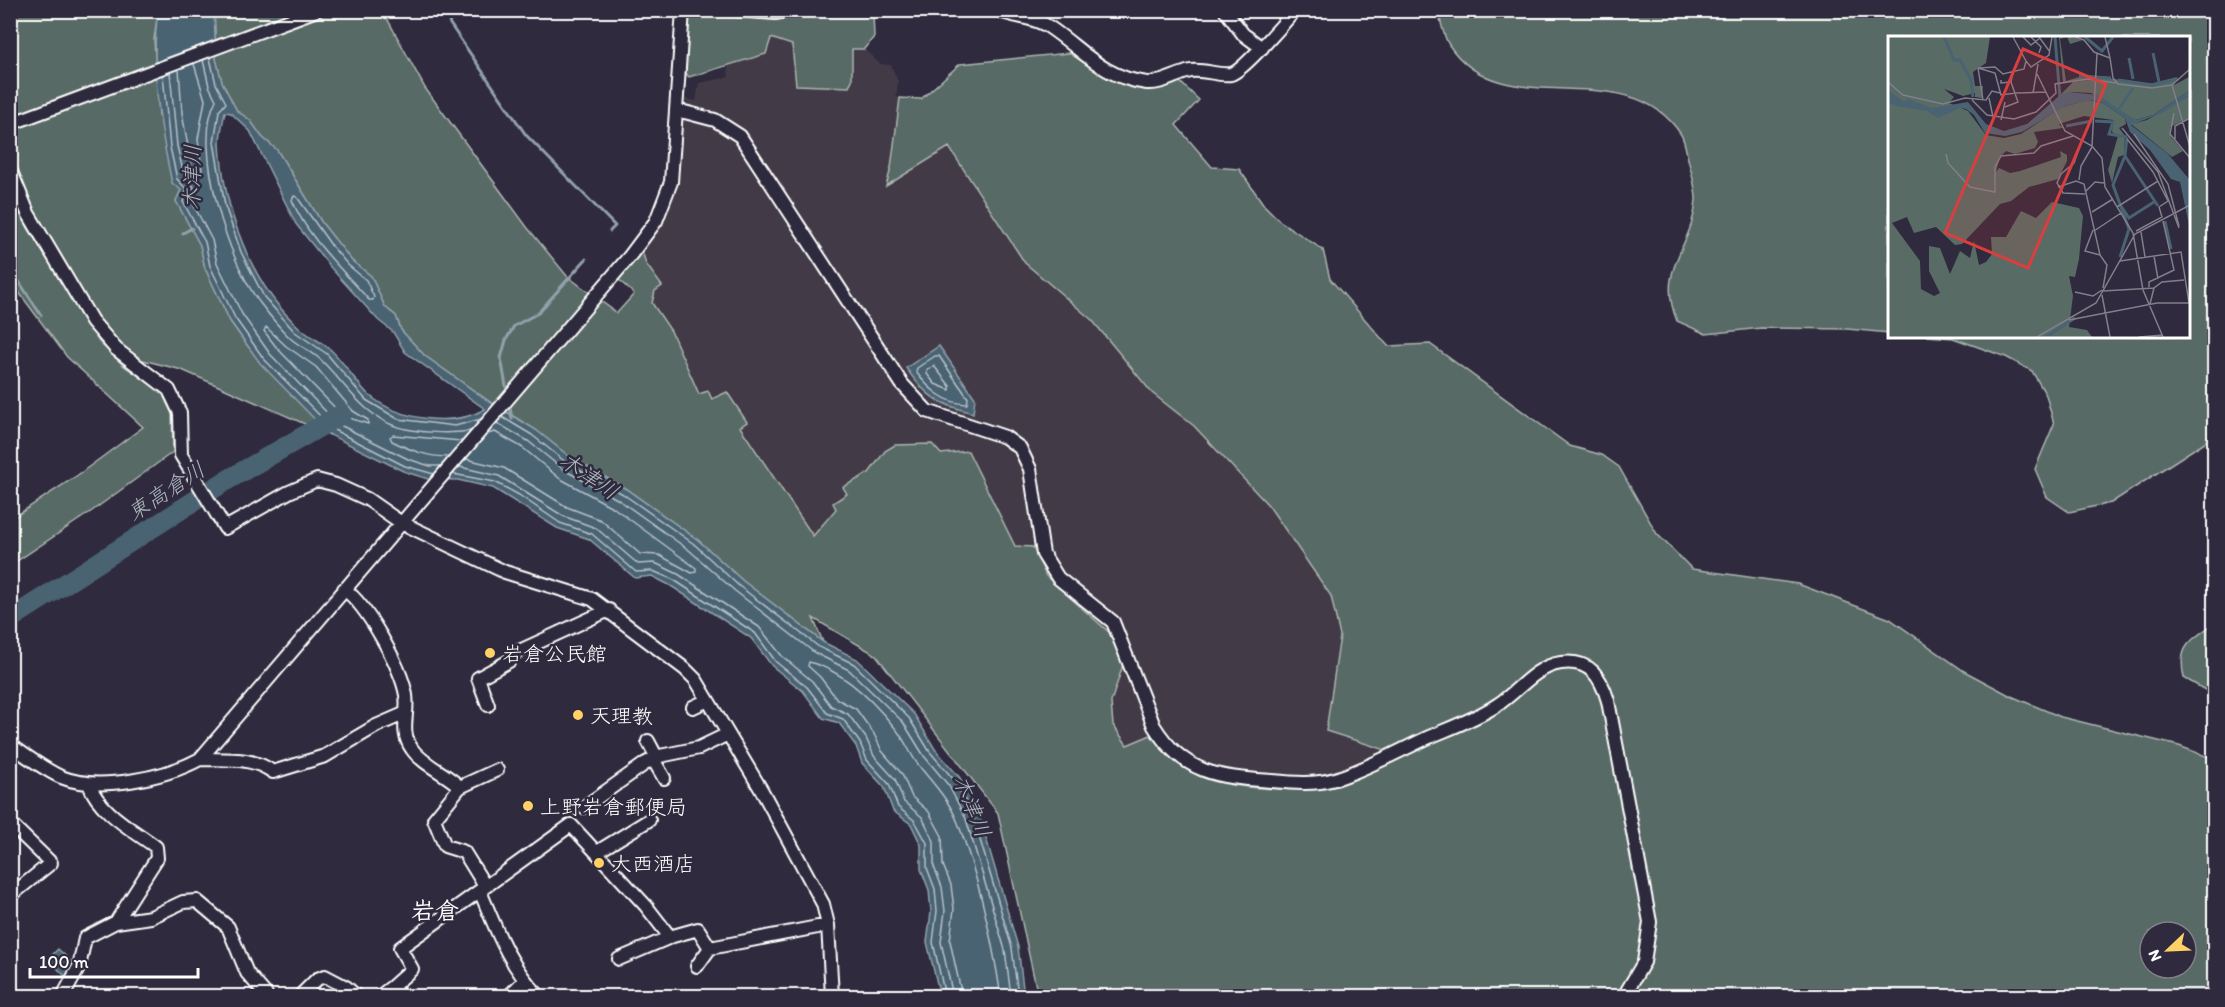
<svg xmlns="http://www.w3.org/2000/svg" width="2225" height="1007" font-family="Itim,'Klee One',sans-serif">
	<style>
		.built { fill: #433b47 }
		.green { fill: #586b65; stroke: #acb5b2; stroke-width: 1.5; fill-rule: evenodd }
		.water { fill: #4a6373; stroke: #92a1ab; stroke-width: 1.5; fill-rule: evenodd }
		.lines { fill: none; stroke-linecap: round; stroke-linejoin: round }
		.shore { stroke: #b7c1c7; stroke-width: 1.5 }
		.stream { stroke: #92a1ab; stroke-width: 3 }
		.river { stroke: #4a6373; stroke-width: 20 }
		.minor-casing { stroke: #fff; stroke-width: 16 }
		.minor { stroke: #2f2a3d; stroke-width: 12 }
		.poi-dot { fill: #ffd166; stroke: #2f2a3d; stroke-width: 2 }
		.labels { text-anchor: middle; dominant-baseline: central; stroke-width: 5; stroke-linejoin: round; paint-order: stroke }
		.poi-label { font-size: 21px; fill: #fff; stroke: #2f2a3d; text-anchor: start }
		.water-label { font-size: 22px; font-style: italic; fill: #aeb9c0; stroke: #2f2a3d }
		.quarter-label { font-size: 24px; font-weight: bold; fill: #fff; stroke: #2f2a3d }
		.inset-river { fill: none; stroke: #4a6373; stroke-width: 3 }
		.inset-road { fill: none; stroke: #827f8b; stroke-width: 1.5 }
		.view { fill: #da3e3e; fill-opacity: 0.15; stroke: #da3e3e; stroke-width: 3 }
		.inset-edge { fill: none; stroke: #fff; stroke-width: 3 }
	</style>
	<rect width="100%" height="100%" fill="#2f2a3d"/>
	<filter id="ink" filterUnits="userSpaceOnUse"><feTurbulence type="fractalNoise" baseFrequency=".0167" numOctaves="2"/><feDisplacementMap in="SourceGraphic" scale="12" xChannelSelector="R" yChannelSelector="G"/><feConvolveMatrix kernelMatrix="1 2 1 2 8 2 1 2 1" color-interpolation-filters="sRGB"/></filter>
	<g filter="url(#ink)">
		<path class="built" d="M771,38L792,45L852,80V49H864L880,64L891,65L898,82L896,97L900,98L891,168L886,186L948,147L1025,263L1092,320L1152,393L1194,426L1269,506L1331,596L1340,636L1326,731L1386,750L1391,762L1339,785L1312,790L1258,787L1210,780L1196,774L1168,753L1151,735L1127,745L1113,725L1111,702L1123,665L1067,595L1046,576L1033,547H1016L968,451L941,454L885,451L869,473L843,487L847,494L833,503L836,508L813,536L740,427L747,422L728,392L711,399L699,394L671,331L652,303L655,291L662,286L646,264L642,251L670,208L677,188L680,175L683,98L696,101L699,83L729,77L728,66L766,54Z"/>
		<path class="green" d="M810,10H869L873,13L874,37L864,49H852V80L849,87L796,85L792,45L771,38L766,54L689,77L684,71L687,12L689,11L774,16Z
			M10,11H158L154,40L159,115L181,190L176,201L200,245L205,268L230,321L247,345L330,435L182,370L139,359L121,346L97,318L35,215L11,153Z
			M214,11H383L425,88L527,227L567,276L617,313L634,294L618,279L642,251L646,264L662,286L655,291L652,303L671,331L699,394L708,391L712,399L727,392L747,422L740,427L813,536L836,509L833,503L847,494L843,487L869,473L885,451L895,445L932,444L941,454L968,451L1015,546L1033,547L1046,576L1111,634L1123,665L1111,702L1113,725L1127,745L1151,735C1164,749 1179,765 1196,774C1223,790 1306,792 1336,786C1354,782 1375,770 1391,762L1386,750L1326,731L1340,636L1331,596L1269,506L1194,426L1152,393L1092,320L1025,263L949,147L886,186L891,168L900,98L921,99L960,64L1069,53L1091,67L1124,80H1178L1199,100L1176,125L1212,167L1239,169L1264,205L1280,221L1323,250L1330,279L1388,346L1430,344L1570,446L1602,455L1619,467L1657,534L1692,569L1798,584L1890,619L1964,671L2011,696L2061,717L2179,746L2214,759V996H1038L998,813L876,655L813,618L823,642L743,581L698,540L626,489L571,458L536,430L490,402L425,356L401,330L396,316L385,307L371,276L352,261L322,223L277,150L262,137L250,120L237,111L222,82L216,59ZM2150,932H2186V968H2150Z
			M1438,11H2214V436L2111,503L2069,512L2047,497L2035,469L2054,424L2046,395L2032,371L2006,357L1953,338L1926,336H2188V38H1889V333L1847,329L1761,328L1706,334L1677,321C1655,268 1693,248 1696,200C1696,187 1691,171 1688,159C1686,151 1685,140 1680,133C1625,51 1504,127 1449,45C1443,36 1441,21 1438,11Z
			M10,189L28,228L99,342L124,366L162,392L172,414L173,452L92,511L11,565V519L75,477L143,427L67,357L12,283Z
			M2214,623V689L2205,690L2184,678C2177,645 2190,642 2214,623Z"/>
		<path class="water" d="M158,11H214L216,59L222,82L237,111L250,120L262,137L277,150L322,223L352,261L371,276L385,307L396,316L401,330L425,356L490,402L536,430L571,458L626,489L698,540L743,581L823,642L857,659L914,714L935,749L960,778L979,814L1018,947L1024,996H940L927,942L931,912L929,890L921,869V845L911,824L893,811L884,787L862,763L856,746L839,723L823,718L803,691L772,666L751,638L671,586L652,576L635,578L589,539L557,528L493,488L458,480L428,479L403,471L330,435L260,363L230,321L205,268L200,245L176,201L181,190L172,183C160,128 150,67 158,11ZM225,112L231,113L250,131L296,224L331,268L378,320L393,332L405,352L485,409C452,428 399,420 369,395C355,382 345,363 331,350C322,342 310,337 301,329C251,286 223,207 220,143C220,133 223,122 225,112Z
			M939,346L975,398L973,413C938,404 926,397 906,368Z
			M58,949L75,965L68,979L48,959Z"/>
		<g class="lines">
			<path class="shore" d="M210,58L216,84L226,103L219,111L214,142L225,206L241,252L264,297L295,332L327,354L366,400L398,419L455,426L481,419
				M203,60L209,86L216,100C191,146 229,264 260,303C269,315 279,327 290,338C300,347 314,352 323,362C346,385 365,417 398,427C419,433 449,434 471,431
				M179,69L182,113L192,169L199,174L202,171L198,139L205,100L194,64
				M170,72L177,146L184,175L194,187L192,202L212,240L217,263L242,314L270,354L338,424L408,459L430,466H440
				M163,75L170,147L177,179L187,190L183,202L205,242L210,266L235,318L264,359L334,430L405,466L434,474
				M294,196L297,197L331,245L348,265L366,280L374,297L373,300H369C342,269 308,239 292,200Z
				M266,327L286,346L316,367L353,411L368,420V424L343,416L277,348L264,331Z
				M935,356H939L968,398L967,404C944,403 929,389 916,372L917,368Z
				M934,366L950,386V390L935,384L927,374V370Z
				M502,417L532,435L568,464L623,494L694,544L739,586L819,647L854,664L909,718L930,752L955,781L973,816L1012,948L1018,996
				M497,423L528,441L564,470L619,500L689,550L735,591L815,653L849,670L903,722L924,756L949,786L966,819L1005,950L1011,996
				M448,457C427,457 410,450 392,441L390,437L393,435L461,441
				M466,459L504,468L567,507L601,520L640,554L659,555L692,573L696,572V568L614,508L559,478L523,448L495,432L488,434
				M460,467L499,476L563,516L596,528L638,564L655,563L678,574L759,627L782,656L812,681L831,706L848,714L866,738L874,756L895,779L904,802L922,817L934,841V867L942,887L945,911L941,942L953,996
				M453,474L495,482L519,495L560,523L592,534L636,572L653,571L674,580L755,633L776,662L807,687L827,713L843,719L860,743L867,760L889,784L898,807L915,821L927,843V868L935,889L937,911L933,942L945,996
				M962,996L950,941L954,909L951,885L943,865L942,836L929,812L912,797L902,774L882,751L874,734L856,709L837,699L820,677L808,666L809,662C843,670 874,702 895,728C904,738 909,752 917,763C932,783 949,799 958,823C979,878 992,939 1001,996"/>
			<path class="stream" d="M445,10L450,24L526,135L615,226L610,231
				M183,233L192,228
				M10,268L41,315
				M507,392L501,358L506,340L514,326L538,313L586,259
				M509,402L512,419"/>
			<path class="river" d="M10,619L224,482L342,414"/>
			<g class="minor-casing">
				<path id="minor" d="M736,10L775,13L792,10
					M998,10C1015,18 1033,16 1049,27C1082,49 1103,78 1147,83C1163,84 1176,74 1191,71C1204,69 1218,76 1231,74C1242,72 1285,22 1295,10
					M1225,10L1243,34L1262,48
					M677,110L715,120L740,136L902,384L927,411L1005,437L1020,448L1030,469L1043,554L1058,578L1113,622L1154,726C1184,775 1220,777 1271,781C1293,783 1314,785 1335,779C1367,769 1397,752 1427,738C1450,728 1476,719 1497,705C1519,691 1534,667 1561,663C1590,659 1601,677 1608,701L1650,922L1644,962L1624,996
					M10,124L317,10
					M10,169L28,213L92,321L116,349L169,390L180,413L181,455L225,528L289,492L317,480L336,485L367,499L400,522L505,572L592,599L685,669L696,680L762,791L823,904L828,925L832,996
					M344,589C367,605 401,667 406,695C409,715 399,731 412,749C423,765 446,773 460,787
					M488,705L478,678L509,661L515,653L609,610
					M693,707L708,700
					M648,741L657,758
					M10,745C27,756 43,769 61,777C98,792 165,778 200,759L629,257L656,221L671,182L683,10
					M200,759C227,760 251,756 273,772L325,756L376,726L406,713
					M653,759L664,778
					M89,784C99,812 133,830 156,847L157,858L116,922L151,917L183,902L197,901L228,927L247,973L267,996
					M584,807L646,763L660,756L699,748L728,734
					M10,823L51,863L10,896
					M597,852L649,820
					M485,886L464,852L445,846L434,819L460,787L497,770
					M480,891C496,929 509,966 539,996
					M619,959L673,936L698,929L710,948L828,925
					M697,966L710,948
					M393,986L412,969L400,948L571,825L646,906L670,937
					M63,996L79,967L85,938L116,922
					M300,996L317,979L325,976L346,987L356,996
					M380,996L393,986L399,996
					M509,996L524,981"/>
			</g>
			<use href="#minor" class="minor"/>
		</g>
	</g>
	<g class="poi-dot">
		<circle cx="490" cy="653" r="6"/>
		<circle cx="578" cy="715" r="6"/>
		<circle cx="528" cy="806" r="6"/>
		<circle cx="599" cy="863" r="6"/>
	</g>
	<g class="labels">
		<g class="poi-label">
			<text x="502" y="653">岩倉公民館</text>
			<text x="590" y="715">天理教</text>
			<text x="540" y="806">上野岩倉郵便局</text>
			<text x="611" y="863">大西酒店</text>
		</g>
		<g class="water-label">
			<text transform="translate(192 177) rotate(-89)">木津川</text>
			<text transform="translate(589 476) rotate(34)">木津川</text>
			<text transform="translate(166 491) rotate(-33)">東高倉川</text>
			<text transform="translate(972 806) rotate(68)">木津川</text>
		</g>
		<g class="quarter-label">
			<text x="435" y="910">岩倉</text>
		</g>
	</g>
	<g transform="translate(1888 36)">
		<rect width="302" height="302" fill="#2f2a3d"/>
		<path d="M0,1H102L98,27L85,36L87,50H95L94,62L87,61V52V57L75,60L56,53L66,61L61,67L80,75L98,99L116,102L133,98L174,71L201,64L215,67L237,82L238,88L231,92L237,100L236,119L230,121L224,147L220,134L230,100L224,96L225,84L196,80L171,88L175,92L146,96L150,106L147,112L127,118L118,115L112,121L108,136L111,132L122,137L132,135L173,121L172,115L179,119V125L170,143L141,151L123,165L112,168L74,208L67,209L48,191L26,197L19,181L4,187L32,225L33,253L46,260L52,257L41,235V210L52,212L62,238L72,215L82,222L86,205L91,229L98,226L104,218L103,201H118L133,175L148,182L164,166L191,172L195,180L191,223L187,241L181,240L185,260L181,291L199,294L204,301H0ZM171,1H184L195,4L182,8L179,1L172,3L178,45L198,39L261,48L289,41L286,49L301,41V55L265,79L247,84L203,57L184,56L171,60L185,46L210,43L175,47ZM301,60V82L282,91L283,101L295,115L284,121L243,88L259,84Z" fill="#586b65"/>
		<path d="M0,54L16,66L20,63L44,72L80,66L98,88L116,95L139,88L171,60L181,56L210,59L247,84L265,79L301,55V60L274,77L243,89L280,118L301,143V189L292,146L283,143L262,114L242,96L237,82L215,67L204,64L177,70L134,96L117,100L97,97L86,79L78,73L72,72L50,82L39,75L8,70L0,66Z" fill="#4a6373"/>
		<path class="inset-river" d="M56,1L66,24H72L83,44L85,61M167,1L172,62M197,1L214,15L225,1M265,17L271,46M241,22L245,43M191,40L223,42M230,44L265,49L290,43M231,73L245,52M207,85L225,86L221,98L239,101M178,90L204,85M237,120L270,170M233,170L241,182L266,166M277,185L283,213M232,221L241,193L225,149L237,120L239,101M158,301L187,282"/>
		<path class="inset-road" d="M125,1L138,25M135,1L143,9L152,2M143,1L153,11L151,17M151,1L162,16M187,1L196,4L206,16L222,22L225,42L230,48L264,52L284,49L302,111M217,1L222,22M90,32L107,31L115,38L136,33L138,25L143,31L161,19L164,1M90,32L107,37L113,59L128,57M90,32L95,64M149,38L177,95L204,110L214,122L217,151L245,197L255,254L275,301M113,44V47L123,46L125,36M0,46L15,59L55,68L77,62L98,64L104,55L112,57M284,49L302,33M128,57L158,56M145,57L150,28M101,62L105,81M84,64L99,79L126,83L148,76L168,57L167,48L200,43L228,47M117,71L130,66L123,46M286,77L282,98L302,122M113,84L117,66M234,92L270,136L291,192M246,98L280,148L291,190M239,103L265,136L280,165L271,171L274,181L248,195M287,103V90L302,82M194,104L186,127L173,138L169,147L175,157L197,158M204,110L209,17M58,118L60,127L82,151L107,156V131L113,120L146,117L153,110L185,100M191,144L193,130L204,111M170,151L188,145L196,148L212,219L219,229L215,252M197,156L207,146L216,147M229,171L270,145M204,176L225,163M205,194L197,215L212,219M206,195L233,177M253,196L257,221M266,220L270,243M232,225L293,216L301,267M261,251V246L286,234L275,185M215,255L266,252M187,256L205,260L214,254M214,259L222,301M262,268L266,252L274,246L296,244M181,284L269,267H302M149,301L208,267L247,198L302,169M251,301L275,299"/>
		<path class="view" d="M135,13L218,48L140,232L57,197Z"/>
		<rect width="302" height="302" class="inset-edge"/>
	</g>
	<rect width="2225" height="1007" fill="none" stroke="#2f2a3d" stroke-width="36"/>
	<rect x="18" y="18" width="2189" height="971" fill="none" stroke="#fff" stroke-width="2" filter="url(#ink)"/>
	<g transform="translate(2168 950) rotate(247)"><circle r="28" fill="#2f2a3d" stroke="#827f8b" stroke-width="1.5"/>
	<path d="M0-4.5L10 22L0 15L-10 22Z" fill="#ffd166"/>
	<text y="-9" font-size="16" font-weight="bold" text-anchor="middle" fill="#ffffff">N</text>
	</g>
	<path d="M30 968v9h168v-9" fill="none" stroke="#ffffff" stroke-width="3"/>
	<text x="39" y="968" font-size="18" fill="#ffffff" stroke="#2f2a3d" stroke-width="4.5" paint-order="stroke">100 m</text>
</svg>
